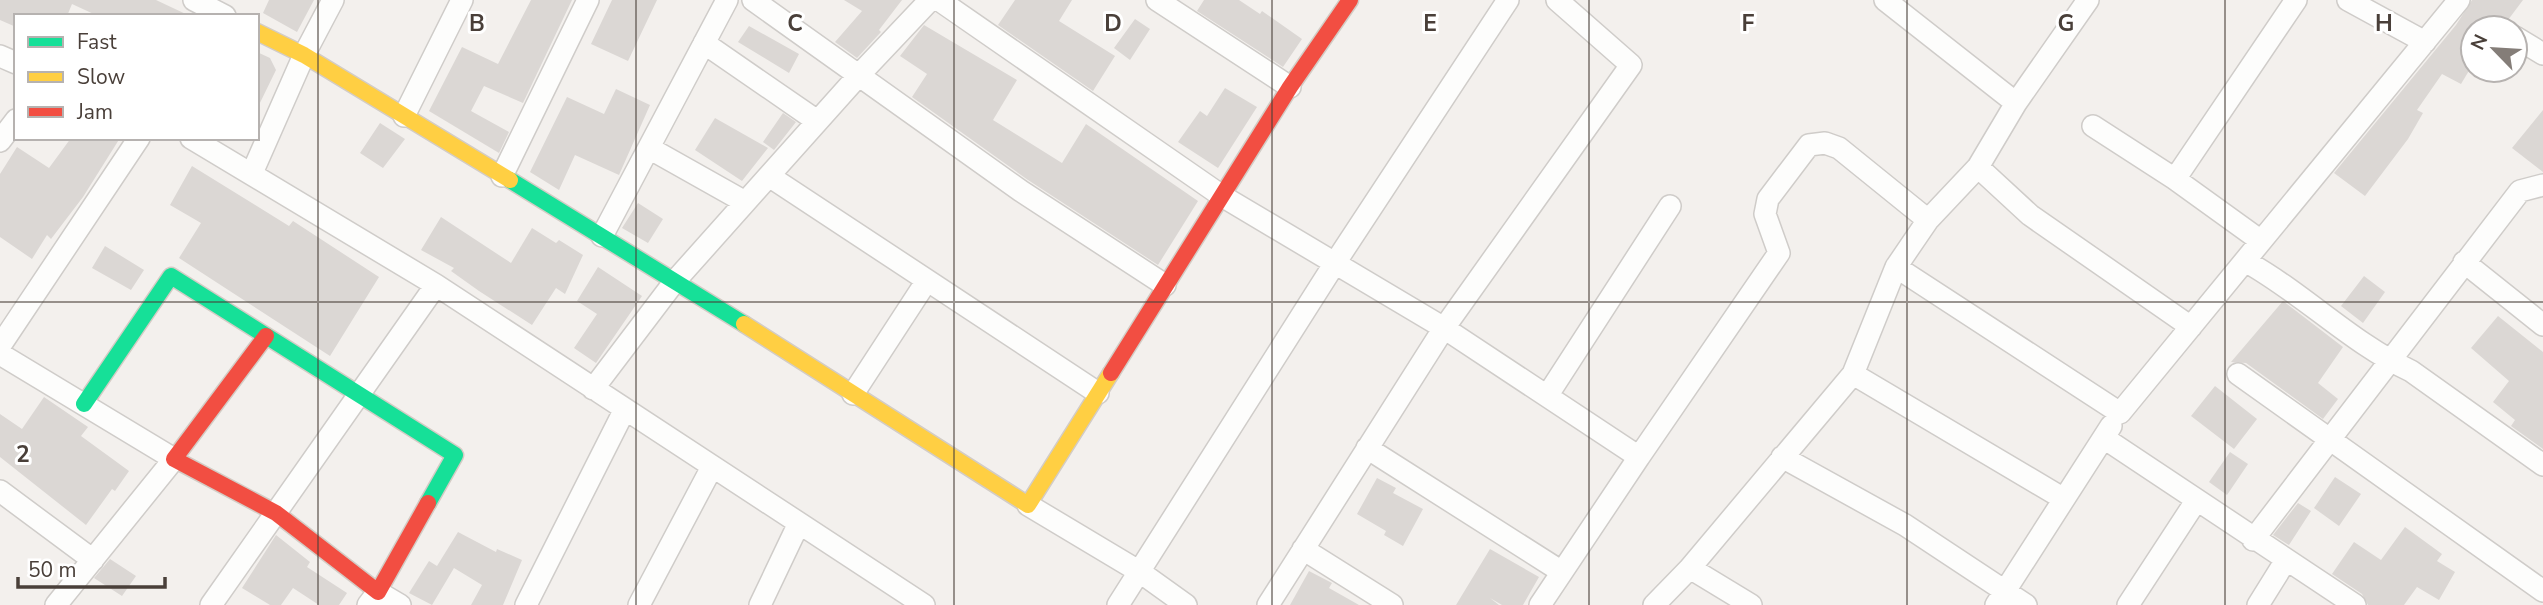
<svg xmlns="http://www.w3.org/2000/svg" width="2543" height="605" font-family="'Nunito Sans',sans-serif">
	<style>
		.building { fill: #dbd7d4 }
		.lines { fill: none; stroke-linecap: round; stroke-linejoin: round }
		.street-casing { stroke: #cfccc9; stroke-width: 24 }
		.fast-casing { stroke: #d3ccc5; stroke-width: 19 }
		.slow-casing { stroke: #d3ccc5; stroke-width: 19 }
		.jam-casing { stroke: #d3ccc5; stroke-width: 19 }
		.street { stroke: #fdfdfc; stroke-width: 21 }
		.fast { stroke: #16e098; stroke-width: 16 }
		.slow { stroke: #ffcf43; stroke-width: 16 }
		.jam { stroke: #f24e42; stroke-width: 16 }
		.grid { fill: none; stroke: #493f39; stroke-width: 2; stroke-opacity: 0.55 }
		.grid-label { font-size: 23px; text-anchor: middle; font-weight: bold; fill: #493f39; stroke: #fff; stroke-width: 6; stroke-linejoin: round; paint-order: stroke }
	</style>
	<rect width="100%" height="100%" fill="#f3f0ed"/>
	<path class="building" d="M0,0H156L190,16H98L72,4L67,16H16V27L0,20Z
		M269,0H314L297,32L263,13Z
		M531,0H572L523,103L484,86L471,111L509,132L499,153L429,111L462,47L498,64Z
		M612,0H657L628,61L591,44Z
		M844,0H902L879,30L881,32L857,58L835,42L862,11Z
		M1015,0H1072L1059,21L1115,56L1093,91L998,25Z
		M1204,0H1239L1260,14L1262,11L1302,39L1283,67L1197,11Z
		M2472,0H2523L2502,28H2473V64L2461,84L2442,74L2417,110L2423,113L2408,139L2365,196L2334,173L2456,25Z
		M1135,19L1150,29L1130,60L1114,48Z
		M924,25L1017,80L993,120L1062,163L1086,124L1198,201L1158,265L1028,180L912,97L927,74L900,56Z
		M749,26L799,54L789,73L738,42Z
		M257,52L270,58L276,70L257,109Z
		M1225,88L1257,107L1218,168L1178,142L1200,111L1207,116Z
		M616,89L650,105L619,175L575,155L559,190L530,172L567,97L604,114Z
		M2543,110V172L2512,148Z
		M783,113L796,122L774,150L763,142Z
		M715,118L768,148L742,181L695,150Z
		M380,123L405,139L383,168L360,153Z
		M71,138H120L83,197L51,239L47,235L32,259L0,237V174L17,147L49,168Z
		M192,166L289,226L293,221L379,277L330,356L179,258L201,223L170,205Z
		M638,203L663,219L648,243L622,228Z
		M441,217L511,263L532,228L556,243L559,240L583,255L565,294L556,288L532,325L479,291L451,271L454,268L421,250Z
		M105,246L144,270L131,290L92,268Z
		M598,267L642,296L596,363L574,348L597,314L577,301Z
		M2364,276L2385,292L2363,323L2341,306Z
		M2283,301L2343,347L2318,383L2338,399L2323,419L2246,363L2231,362Z
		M2498,316L2543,352V449L2511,426L2515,420L2493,402L2509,381L2471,348Z
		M2215,386L2257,419L2234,449L2191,416Z
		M44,397L88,427L81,436L129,471L115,491L112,489L86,525L0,457V414L22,429Z
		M2230,452L2248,464L2227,495L2209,482Z
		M2335,477L2361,494L2339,526L2314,508Z
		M1377,478L1396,488L1393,493L1423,509L1403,546L1384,535L1386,531L1357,514Z
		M2298,503L2311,511L2289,545L2273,535Z
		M2405,527L2442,554L2437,561L2455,572L2439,600L2417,587L2404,605H2368L2362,594L2332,574L2354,542L2381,560Z
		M458,532L496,552L497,549L522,560L503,605H471L482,585L454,568L432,605L409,593L429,561L437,566Z
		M276,535L310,562L307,567L347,593L339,605H319L293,588L281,605H270L242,588Z
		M1490,549L1539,577L1523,605H1502L1490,598L1499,605H1456Z
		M110,559L136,576L122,596L94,578Z
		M1309,571L1332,583L1329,588L1359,605H1290Z"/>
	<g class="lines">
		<g class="street-casing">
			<path id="street" d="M194,0L225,16
				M753,0L1021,191L1165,285
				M939,0L1222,196L1444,328L1639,457L1540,605
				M1157,0L1290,87
				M1885,0L2016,103
				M2348,0L2425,42
				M2515,37L2543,54
				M704,43L817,121
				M0,56L16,63
				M404,116L462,0
				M2093,126L2175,179L2261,241
				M191,138L436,285L924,605
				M0,141L16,120
				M649,148L745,202
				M1978,167L2030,215L2191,327
				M252,173L304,55L333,0
				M502,176L588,0
				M769,176L1098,393
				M2175,179L2296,0
				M1928,220L1896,267L2120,413L2459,0
				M602,236L727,0
				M2245,261C2303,293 2351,343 2411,371L2543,465
				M2464,262L2543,325
				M0,346L139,138
				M0,354L174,459L56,605
				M1853,374L1896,267
				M2238,374L2543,591
				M593,389L675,281L859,75L930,0
				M853,394L926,282
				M1550,398L1549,393L1670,206
				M2104,438L2355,605
				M1367,448L1562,572
				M1639,457L1779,253L1765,214L1768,199L1809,145L1825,143L1839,148L1928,220L1978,167L2016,103L2088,0
				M1782,457L1905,525L2026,605
				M0,491L93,560
				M1028,505L1140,572L1186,605
				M2253,540L2520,191L2543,185
				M1303,549L1392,605
				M1690,568L1751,605
				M211,605L436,285
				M368,605L378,592L400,605
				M526,605L624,411
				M639,605L712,467
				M760,605L799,523
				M1118,605L1335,263L1508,0
				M1268,605L1444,328L1631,65L1557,0
				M1654,605L1690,568L1853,374L2064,499
				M1996,605L2111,426
				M2128,605L2196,501
				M2258,605L2286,560"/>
		</g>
		<g class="fast-casing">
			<path id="fast" d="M510,180L744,324
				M84,404L171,276L455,455L428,503"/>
		</g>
		<g class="slow-casing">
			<path id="slow" d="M257,32L304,55L510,180
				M744,324L1028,505L1111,373"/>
		</g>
		<g class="jam-casing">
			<path id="jam" d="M266,336L174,459L276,513L378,592L428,503
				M1111,373L1290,87L1350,0"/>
		</g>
		<use href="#street" class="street"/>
		<use href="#fast" class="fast"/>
		<use href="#slow" class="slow"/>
		<use href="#jam" class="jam"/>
	</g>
	<path class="grid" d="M318,0V605M636,0V605M954,0V605M1272,0V605M1589,0V605M1907,0V605M2225,0V605M0,302H2543"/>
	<g class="grid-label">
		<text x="477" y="31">B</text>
		<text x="795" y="31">C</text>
		<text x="1113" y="31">D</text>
		<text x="1430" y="31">E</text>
		<text x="1748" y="31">F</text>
		<text x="2066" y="31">G</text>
		<text x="2384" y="31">H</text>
		<text x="23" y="462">2</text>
	</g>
	<rect x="14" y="14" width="245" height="126" fill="#ffffff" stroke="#b6b2b0" stroke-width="2"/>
	<rect x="28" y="37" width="35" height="10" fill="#16e098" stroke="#b6b2b0" stroke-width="2"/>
	<text x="77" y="49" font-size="21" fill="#493f39">Fast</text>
	<rect x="28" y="72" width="35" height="10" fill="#ffcf43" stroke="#b6b2b0" stroke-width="2"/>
	<text x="77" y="84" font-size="21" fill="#493f39">Slow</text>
	<rect x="28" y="107" width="35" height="10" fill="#f24e42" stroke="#b6b2b0" stroke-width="2"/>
	<text x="77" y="119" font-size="21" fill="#493f39">Jam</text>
	<g transform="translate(2494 49) rotate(295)"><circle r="33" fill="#ffffff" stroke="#b6b2b0" stroke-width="2"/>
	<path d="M0-5L12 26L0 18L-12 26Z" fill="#847d78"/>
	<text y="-10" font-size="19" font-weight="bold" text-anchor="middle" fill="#493f39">N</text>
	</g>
	<path d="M18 577v10h147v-10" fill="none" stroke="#493f39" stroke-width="3.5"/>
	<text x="28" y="577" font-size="21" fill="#493f39" stroke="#ffffff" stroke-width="5" paint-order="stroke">50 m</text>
</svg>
